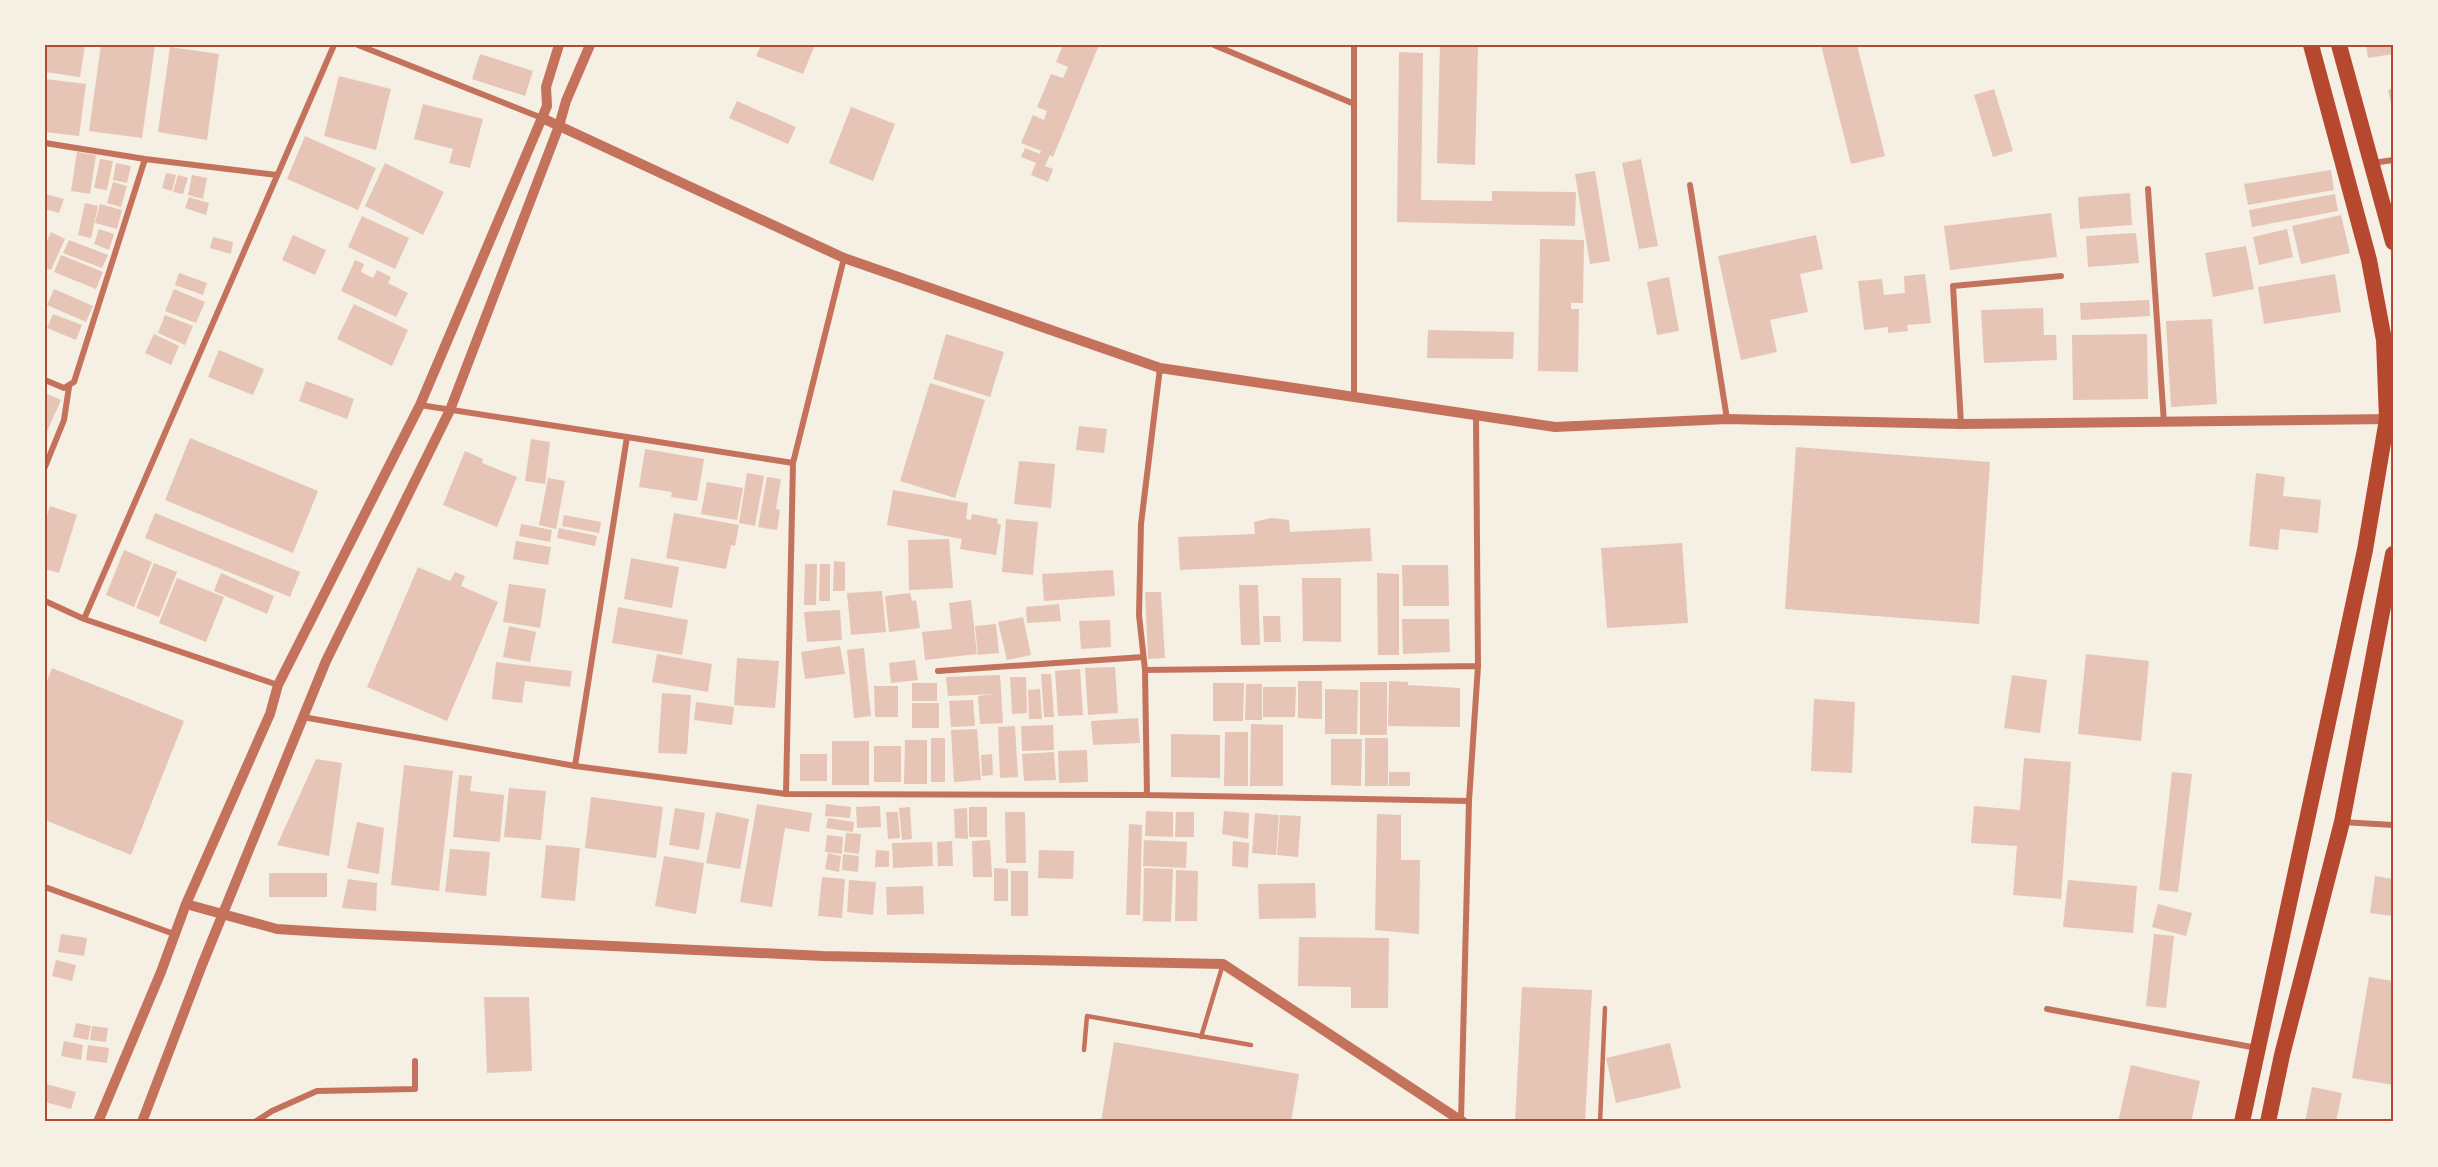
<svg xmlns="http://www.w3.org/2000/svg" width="2438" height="1167" font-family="Arial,sans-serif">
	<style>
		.building { fill: #e6c5b7 }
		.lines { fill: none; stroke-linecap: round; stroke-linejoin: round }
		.service { stroke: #c5725c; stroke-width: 4.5 }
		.minor { stroke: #c5725c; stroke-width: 6 }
		.tertiary { stroke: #c5725c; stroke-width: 10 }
		.trunk { stroke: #b5482f; stroke-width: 16 }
		.neatline { fill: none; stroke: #b5482f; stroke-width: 2 }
	</style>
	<rect width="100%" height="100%" fill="#f6efe4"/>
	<path class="building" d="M47,45H85L80,77L45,72Z
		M101,45H155L142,138L89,131Z
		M761,45H815L803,74L756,56Z
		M1063,45H1099L1053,157L1050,155L1045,166L1053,169L1048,182L1031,175L1036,163L1021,157L1025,148L1040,154L1041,151L1021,143L1033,115L1044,120L1047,111L1037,107L1051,74L1063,78L1068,67L1056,62Z
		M1440,45L1478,47L1475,165L1437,163Z
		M1821,45H1857L1885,156L1851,164Z
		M2366,45H2393V54L2368,58Z
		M170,47L219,54L207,140L158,132Z
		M1399,52L1423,53L1421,200L1492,201V191L1576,192L1575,226L1397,222Z
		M480,54L533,71L525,96L472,79Z
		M339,76L391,89L376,150L324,136Z
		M45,79L86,84L79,136L45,132Z
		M2393,88V106L2392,107L2388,90Z
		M1994,89L2013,151L1993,157L1974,95Z
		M737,101L796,127L788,144L729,118Z
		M423,104L483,119L470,168L449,163L453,149L414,139Z
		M851,107L895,124L873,181L829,163Z
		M305,136L376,168L358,210L287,179Z
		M77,152L96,155L90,194L71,191Z
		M100,159L113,161L107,190L94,188Z
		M1641,159L1658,246L1639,249L1622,163Z
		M116,163L131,166L127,183L113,180Z
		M385,163L444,192L423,235L365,206Z
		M2331,170L2334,190L2248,205L2244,184Z
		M1595,171L1610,261L1590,264L1575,174Z
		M166,173L176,175L172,191L162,188Z
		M178,175L188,178L183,194L173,192Z
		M192,175L207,178L203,199L188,195Z
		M113,182L127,186L121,207L107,203Z
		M2130,193L2132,225L2080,229L2078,197Z
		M45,194L64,199L59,213L45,209Z
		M2335,194L2338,211L2252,227L2249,210Z
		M189,197L209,203L206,215L185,208Z
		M85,203L98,206L91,238L78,235Z
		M100,204L122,210L117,229L95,223Z
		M2051,213L2057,257L1950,270L1944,226Z
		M2341,215L2350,253L2301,264L2292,226Z
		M362,216L409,238L395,269L348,247Z
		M99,229L114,234L109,250L94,244Z
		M2287,229L2293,257L2259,265L2253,237Z
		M51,232L65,239L51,270L45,268V245Z
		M2136,233L2139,263L2088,267L2086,236Z
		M293,235L326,250L315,275L282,260Z
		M1816,235L1823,269L1800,274L1808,312L1770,320L1777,352L1741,360L1718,256Z
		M213,237L233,242L231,254L210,248Z
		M1540,239L1584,240L1583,303H1571V309H1579L1578,372L1538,371Z
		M69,240L108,255L102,268L63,253Z
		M2246,246L2254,289L2213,297L2205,253Z
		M61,255L103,272L96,289L54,272Z
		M355,260L364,264L361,272L373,278L377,270L391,277L388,283L408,293L396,317L341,291Z
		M179,273L207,283L203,295L175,285Z
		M1925,274L1931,323L1907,325L1908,331L1888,333V327L1864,330L1858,281L1882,279L1884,295L1905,293L1904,276Z
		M2335,274L2341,312L2264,324L2258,287Z
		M1669,277L1679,331L1657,335L1647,282Z
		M54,289L93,306L86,322L47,305Z
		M174,289L205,302L196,323L165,311Z
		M2149,300L2150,316L2081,320L2080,303Z
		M354,304L408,330L392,366L337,339Z
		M2043,308L2044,335H2056L2057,360L1984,363L1981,310Z
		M53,314L82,325L76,340L47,328Z
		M165,315L193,326L185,345L158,333Z
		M2212,319L2217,404L2171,407L2166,321Z
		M1428,330L1514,332L1513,359L1427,358Z
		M154,334L179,346L171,365L145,353Z
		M946,334L1004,352L990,397L933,379Z
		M2147,334L2148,399L2073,400L2072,335Z
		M219,350L264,369L253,395L208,377Z
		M306,381L354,399L347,419L299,401Z
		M930,383L985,400L955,498L900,481Z
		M45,393L61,400L45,436Z
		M1079,426L1107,429L1104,453L1076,450Z
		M190,438L318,491L293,553L165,500Z
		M531,439L550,442L545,484L525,481Z
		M1796,447L1990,462L1979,624L1785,609Z
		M645,449L704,459L697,501L671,497L672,492L639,487Z
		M465,451L483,459L482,463L517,477L497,527L443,505Z
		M1019,461L1055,464L1051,508L1014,504Z
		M747,473L764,476L755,526L739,523Z
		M2256,473L2285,477L2283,496L2321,500L2318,533L2280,529L2278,550L2249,546Z
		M767,477L781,479L776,509L780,510L777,530L758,527Z
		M548,478L565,481L556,529L539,525Z
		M707,482L743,488L737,520L701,514Z
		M893,490L968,503L966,519L971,520L972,514L998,519L997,524H1001L996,555L960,549L962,539L887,525Z
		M50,506L77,515L59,573L45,569V522Z
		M155,513L300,572L290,597L145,538Z
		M674,513L739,525L735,546L731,545L726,569L666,558Z
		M564,515L601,522L599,533L562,526Z
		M1271,518L1289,520L1290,532L1370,528L1372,561L1180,570L1178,537L1255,534L1254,522Z
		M1006,519L1038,522L1033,575L1002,572Z
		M521,524L552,530L550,542L519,536Z
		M559,528L597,536L595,546L557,538Z
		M949,539L953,588L909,590L908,540Z
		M516,541L551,547L548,565L513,559Z
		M1682,543L1688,623L1607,628L1601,548Z
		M124,550L152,562L134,607L106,595Z
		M631,558L679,567L672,608L624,599Z
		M834,561L845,562V591H833Z
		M154,563L177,572L159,617L136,608Z
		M805,564H817L816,605H804Z
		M820,564H830V601H819Z
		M1402,565H1448L1449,606H1403Z
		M418,567L450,581L455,572L465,576L461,586L498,602L447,721L367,687Z
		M1113,570L1115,596L1044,601L1042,574Z
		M221,573L274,596L267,614L214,591Z
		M1377,573L1399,574V655H1378Z
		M177,578L224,597L206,642L159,623Z
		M1302,578H1341V642L1303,641Z
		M509,584L546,589L540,628L503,622Z
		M1239,585H1258L1260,645H1241Z
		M882,591L886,632L851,635L847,593Z
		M1145,592H1161L1165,658L1148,659Z
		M910,593L912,601L916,600L920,628L889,632L885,596Z
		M971,600L977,654L925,660L922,632L952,629L949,603Z
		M1059,604L1061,621L1027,623L1026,607Z
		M618,607L688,620L682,655L612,643Z
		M840,610L842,640L807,642L804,612Z
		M1263,616H1280L1281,642H1264Z
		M1023,617L1031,655L1007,660L998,622Z
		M1402,619H1449L1450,652L1403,654Z
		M1110,620L1111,647L1081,649L1079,621Z
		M996,624L999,653L978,655L975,626Z
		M509,626L536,632L530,662L503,657Z
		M840,646L845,674L805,679L801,652Z
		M864,648L871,716L854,718L847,650Z
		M657,654L712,664L708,692L652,682Z
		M2086,654L2149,661L2141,741L2078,734Z
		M737,658L779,661L775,708L734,705Z
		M915,660L918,680L891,683L889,663Z
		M496,662L572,671L570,687L525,681L522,703L492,699Z
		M1115,667L1118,713L1088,715L1085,668Z
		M52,668L184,721L131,855L45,820V686Z
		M1080,669L1083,715L1058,716L1055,671Z
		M1041,674H1051L1054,717H1044Z
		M1000,675L1003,723L980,724L978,696L997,694L948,696L946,677Z
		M2012,675L2047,680L2040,733L2004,728Z
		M1010,677H1026L1027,713L1012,714Z
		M1298,681H1322V719L1298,718Z
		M1389,681L1408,682V685L1460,688V727L1388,726Z
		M1360,682H1387V735H1360Z
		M912,683H937V701H912Z
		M1213,683H1244L1243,721H1213Z
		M1246,684H1262V720H1245Z
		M874,686H898V717H875Z
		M1263,687H1296L1295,717H1263Z
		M1040,689L1042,719H1029L1028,690Z
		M1325,689L1358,690L1357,734H1325Z
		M662,693L691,695L687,754L658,753Z
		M1814,699L1855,702L1852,773L1811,771Z
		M973,700L975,726L951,727L949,701Z
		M696,702L734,707L732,725L694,720Z
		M912,703H939V728H912Z
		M1138,718L1140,743L1093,745L1091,721Z
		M1251,724L1283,725V786H1250Z
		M1053,725L1054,750L1022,751L1021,726Z
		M1015,726L1018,777L1000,778L998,727Z
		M977,729L981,780L954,782L951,730Z
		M1225,732H1248V786H1224Z
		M1171,734L1220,735V778L1171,777Z
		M931,738H945V782H931Z
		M1365,738H1388V786H1365Z
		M1331,739H1362L1361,786L1331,785Z
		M905,740H927V784H904Z
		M832,741H869V785H832Z
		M874,746H901V782H874Z
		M1087,750L1088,782L1059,783L1058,751Z
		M1054,752L1056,780L1024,781L1022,754Z
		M800,754H827V781H800Z
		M992,754L993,775L982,776L981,755Z
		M2024,758L2071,762L2061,899L2013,895L2017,846L1971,843L1974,806L2020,810Z
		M316,759L342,763L329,856L277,845Z
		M404,765L453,771L439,891L391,885Z
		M1389,772H1410V786H1389Z
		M2172,772L2192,774L2178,892L2159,890Z
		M459,775L472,776L470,791L504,795L500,842L453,837Z
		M509,788L546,791L541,840L504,837Z
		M591,797L663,807L656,858L585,848Z
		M757,804L812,813L809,832L785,828L772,907L740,902Z
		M826,804L851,807L850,818L825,816Z
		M880,806L881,827L857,828L856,807Z
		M910,807L912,839L902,840L899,808Z
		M969,807H987V837H969Z
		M675,808L705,813L699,850L669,845Z
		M967,808L968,839L955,838L954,809Z
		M1146,811L1173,812V837L1145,836Z
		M1224,811L1249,813L1248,839L1222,834Z
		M716,812L749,819L740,869L706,863Z
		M886,812H898L900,838L888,839Z
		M1005,812H1025L1026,863H1006Z
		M1176,812H1194V837H1175Z
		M1255,813L1279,815L1276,855L1252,853Z
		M1377,814L1401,815V860H1420L1419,934L1375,930Z
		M1280,815L1301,816L1298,857L1277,855Z
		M828,818L854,822L853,832L826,828Z
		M357,822L384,828L379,874L347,868Z
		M1129,824L1142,825L1140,915H1126Z
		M846,833L861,834L859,854L844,852Z
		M827,835L843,837L842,854L825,852Z
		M990,840L992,877H973L972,841Z
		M1144,840L1187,842L1186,868L1143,866Z
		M952,841L953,866H938L937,842Z
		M1233,841L1249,843L1248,868L1232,866Z
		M932,842L933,866L893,868L892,843Z
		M546,845L580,848L575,901L541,898Z
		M450,849L490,852L486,896L445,892Z
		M876,850L889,851V867H875Z
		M1039,850L1074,851L1073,879L1038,878Z
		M828,853L841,856L839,872L825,869Z
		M843,854L859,856L858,872L842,870Z
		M664,856L704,863L696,914L655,906Z
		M994,868L1008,869V901H994Z
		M1144,868L1173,869L1171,922L1143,921Z
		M1176,870L1198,871L1197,921H1175Z
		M1011,871H1028V916H1011Z
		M269,873H327V897H269Z
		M2375,876L2393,879V916L2370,913Z
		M822,877L845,879L842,918L818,916Z
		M348,879L377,883L376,911L342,908Z
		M849,880L876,882L873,915L847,912Z
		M2068,880L2137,886L2133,933L2063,927Z
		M1315,883L1316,918L1259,919L1258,884Z
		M923,886L924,914L887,915L886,887Z
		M2158,904L2192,913L2186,936L2152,927Z
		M61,934L87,938L84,956L58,952Z
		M2154,934L2174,936L2166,1008L2146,1006Z
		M1299,937L1389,938L1388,1008H1351V987L1298,986Z
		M56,960L76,965L72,981L52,976Z
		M2369,977L2393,981V1085L2352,1078Z
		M1522,987L1592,990L1585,1122H1515Z
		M484,997H529L532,1071L487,1073Z
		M76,1023L91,1026L88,1040L73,1037Z
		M92,1026L108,1028L106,1042L90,1040Z
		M64,1041L83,1045L81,1060L61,1056Z
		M1114,1042L1299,1074L1291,1122H1101Z
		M1670,1043L1681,1088L1616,1103L1606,1058Z
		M88,1045L109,1048L107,1063L86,1060Z
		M2131,1065L2200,1081L2191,1122H2118Z
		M46,1084L76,1092L71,1109L45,1102Z
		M2312,1087L2342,1093L2336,1122H2305Z"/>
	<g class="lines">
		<path class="service" d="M1201,1037L1223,964
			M1084,1050L1087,1016L1251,1045
			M1600,1122L1605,1008"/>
		<path class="minor" d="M358,45L542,118
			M1214,45L1352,103
			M1354,45V397
			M45,143L145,159L277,175
			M2373,163L2393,160
			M1690,185L1727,419
			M2148,189L2164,423
			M1160,368L1141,524L1139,615L1145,670L1478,666
			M45,380L64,388L74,382L145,159
			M420,405L627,437L575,766
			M1961,424L1953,286L2061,276
			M627,437L793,463
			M45,467L64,420L69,387
			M45,601L84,619L278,685
			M84,619L334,45
			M1145,670L1147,795
			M938,671L1143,657
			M303,717L575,766L786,794L793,463L844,258
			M786,794L1147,795L1469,801L1461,1120
			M1469,801L1478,666L1476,415
			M2342,822L2393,825
			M45,887L174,934
			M2047,1009L2257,1048
			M255,1122L272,1111L317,1091L415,1089V1061"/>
		<path class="tertiary" d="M542,118L844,258L1160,368L1555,427L1727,419L1961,424L2392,419
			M186,904L277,929L340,933L823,956L1223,964L1463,1122
			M98,1122L161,972L186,904L270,714L278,685L420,405L547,106L546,87L559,45
			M142,1122L202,965L326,661L450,410L559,126L566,101L590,45"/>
		<path class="trunk" d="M2339,45L2393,242
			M2242,1122L2365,550L2387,419L2384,340L2369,260L2311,45
			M2268,1122L2282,1055L2342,822L2393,554"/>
	</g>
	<rect width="2438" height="1167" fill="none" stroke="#f6efe4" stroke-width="93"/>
	<rect x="46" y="46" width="2346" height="1074" class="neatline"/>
</svg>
